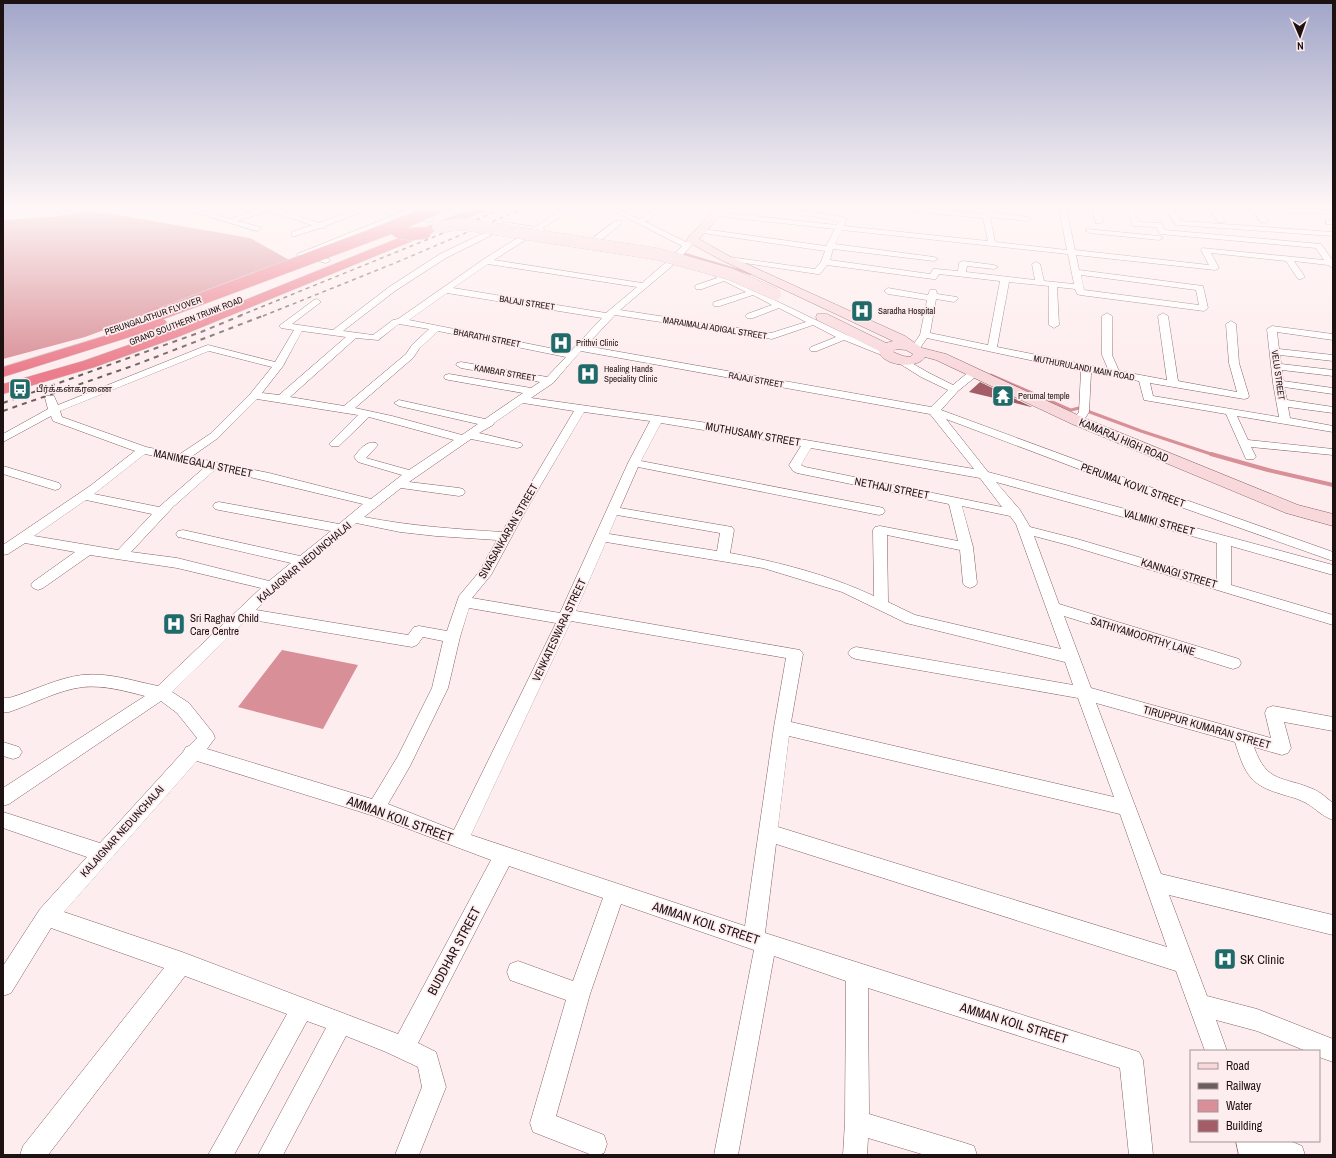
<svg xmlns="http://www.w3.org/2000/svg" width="1336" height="1158" font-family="'Archivo Narrow','Noto Sans Tamil',sans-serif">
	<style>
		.water { fill: #d88f97 }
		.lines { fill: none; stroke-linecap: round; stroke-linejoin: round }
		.stream-far2 { stroke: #d88f97; stroke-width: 2.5 }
		.stream-far1 { stroke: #d88f97; stroke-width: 3 }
		.stream { stroke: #d88f97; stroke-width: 4 }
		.building { fill: #a25d66 }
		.street-casing { stroke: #856265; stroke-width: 1 }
		.secondary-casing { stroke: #856265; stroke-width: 1 }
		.highway-casing { stroke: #d2cfd0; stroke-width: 1 }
		.street { fill: #fff; fill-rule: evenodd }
		.secondary { fill: #f9d8dc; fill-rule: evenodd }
		.highway { fill: #eb7d8c; fill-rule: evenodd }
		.rail-far1 { stroke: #6c5e5f; stroke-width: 1.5; stroke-dasharray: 4 4; stroke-linecap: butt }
		.rail { stroke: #6c5e5f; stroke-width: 2; stroke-dasharray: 5 5; stroke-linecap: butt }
		.secondary-bridge-casing { stroke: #856265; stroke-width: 12; stroke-linecap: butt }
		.highway-bridge-far1-casing { stroke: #d2cfd0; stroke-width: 13; stroke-linecap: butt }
		.highway-bridge-casing { stroke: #d2cfd0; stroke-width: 16; stroke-linecap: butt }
		.secondary-bridge { stroke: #f9d8dc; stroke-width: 12 }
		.highway-bridge-far1 { stroke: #eb7d8c; stroke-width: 12 }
		.highway-bridge { stroke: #eb7d8c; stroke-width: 16 }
		.labels { text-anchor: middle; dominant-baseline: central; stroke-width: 3.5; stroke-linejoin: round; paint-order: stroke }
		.far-street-label { font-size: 9px; fill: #1e1112; stroke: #feedee }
		.far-poi-label { font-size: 9px; fill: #1e1112; stroke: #feedee; text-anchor: start }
		.street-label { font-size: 11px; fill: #1e1112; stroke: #feedee }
		.poi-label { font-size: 11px; fill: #1e1112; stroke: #feedee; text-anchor: start }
		.near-street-label { font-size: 13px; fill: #1e1112; stroke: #feedee }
		.near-poi-label { font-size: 13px; fill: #1e1112; stroke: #feedee; text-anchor: start }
	</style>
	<rect width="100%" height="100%" fill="#feedee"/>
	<path class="water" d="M89,210L250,238L291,261L85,337L3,359V220L65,216Z
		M282,650L358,665L323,729L238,707Z"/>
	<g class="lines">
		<path class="stream-far2" d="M685,254L751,274"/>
		<path class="stream-far1" d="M991,375L1071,410L1079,408L1141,431L1214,455"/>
		<path class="stream" d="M1211,454L1268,470L1333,485"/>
	</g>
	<path class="building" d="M980,382L1032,407H1031L969,392Z"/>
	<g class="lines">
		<g class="street-casing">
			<path id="street" d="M41,208H55L70,213L66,215Z
				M181,208H193L230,219L261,208H274L319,223L360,208H385L401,212L410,208H420L409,214L433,218L434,220L430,222L402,216L309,254L329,259L330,261L326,263L298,256L297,254L394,215L370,209L325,226V228H320L295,236H292V232L312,225L267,211L238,221L260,227L261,229L257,231Z
				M564,208L570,210L543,228L545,230L544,232H538L494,260L642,283L672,257L682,246L608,208H617L638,219C649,216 650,208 662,208L648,221H644L686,242L692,238L696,240L678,261L620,310L771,333L806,322L779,308L753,318H747L745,316L747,314L772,305L753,295L720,306H714L713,304L714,302L746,292L724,281L702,289H696L695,287L696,285L717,278L712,274L716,272L847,335L890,352L892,354L890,356H884L844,340L817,351H811L809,349L811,347L836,337L813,325L772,339L615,315L586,346L931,407L948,390L921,377L897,362L895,360L897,358H903L929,373L953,385L971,370H979L980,372L979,374L958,391L941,410L1169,494L1333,552V561L1161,500L946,419L988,472L1333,565V575L1231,546V585L1333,615V625L1068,545L1034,536L1059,604L1239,659L1241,663L1239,667L1233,669L1064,616L1091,688L1271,738L1265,713L1267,708L1273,706L1333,717V731L1284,722L1291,748L1288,753L1282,755L1254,747C1267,784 1283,776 1313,789C1321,792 1326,798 1333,803V820C1319,815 1314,806 1302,801C1294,797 1286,796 1278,793C1248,784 1244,770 1235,742L1096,703L1161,874L1333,915V935L1169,895L1207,996L1257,1009L1333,1039V1062L1319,1057V1051H1306L1257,1031L1216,1020L1227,1051H1205L1176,971L776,844L765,933L1139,1052L1143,1060L1153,1155H1129L1120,1068L868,988L869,1114L965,1143L974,1146L977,1155H925L868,1138L867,1155H843L845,1122L846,981L774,956L738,1155H714L754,950L621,904L590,994L556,1116L604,1135L607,1144L604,1153L598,1155H592L533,1132L530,1123L566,1000L510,980L507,972L510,964L518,961L573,981L603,898L509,866L418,1043L436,1052L446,1087L419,1155H395L422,1087L418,1067L386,1052L346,1036L283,1155H258L326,1028L307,1021L234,1155H208L287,1014L185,976L48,1155H20L23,1146L164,968L51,928L11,993L3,996V966L40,909L87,857L3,828V812L100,843L183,752L186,747L189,746L197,738L177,713L161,701L9,804L3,806V788L145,696C125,691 104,685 83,687C58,690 33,704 9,712H3V698H9C33,691 57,678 82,675C108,672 133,681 158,686L261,588L177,568L90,555L43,588L38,590L33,588L31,585L33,582L75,552L25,543L8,554L3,555V545L90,486L135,451L53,421L51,416L3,442V434L48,409L45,398L46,396H54L58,405L205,346L208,345L275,362L294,330L281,328L279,326L314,300L317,299L321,302L292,324L333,330L389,287L440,254L492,229L509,230V234L496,233L446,258L395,291L343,331L373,335L393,320L398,319L484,259L530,230L503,226V222L535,227ZM488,264L637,287L606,313L453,288ZM447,293L602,318L570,352L409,320ZM399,324L429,329L412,345L406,354L344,406L290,397L356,338L378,340ZM302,331L346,337L279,395L262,393L283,366ZM438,331L566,357L547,377L461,362L457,363L456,365L461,368L540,382L531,388L449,374L445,375L444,377L445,379L449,380L523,393L485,419L399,400L394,403L399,406L478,424L462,435L392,416L355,408L413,358L419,349ZM209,351L272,367L251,393L210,434L180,454L146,447L62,417L60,411ZM581,351L930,414L974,469L701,422L531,398L553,383ZM257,399L358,415L329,444L331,446H339L369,417L454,440L409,470L366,458L378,445L376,443C367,440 359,450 354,457L358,462L402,475L371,499L269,473L191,457L218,438ZM523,403L574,411L502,532C455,529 410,526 364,517L401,488L459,496L463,495L465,492L463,489L459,488L409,482L471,439L517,448L521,447L523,445L521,443L479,433L493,425L494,423ZM584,412L650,421L628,463L560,613L472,598L491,575L525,512ZM661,423L801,446L789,465L793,471L797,473L949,504L958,541L880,526L875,527L873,530L874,596C829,575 779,562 730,553L734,530L732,527L620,508L638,467L879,515L883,514L885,511L883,508L879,507L641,461ZM811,448L980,478L1002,507L805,467L801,465ZM145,454L205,467L159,507L94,494ZM216,469L363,504L339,524L219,502L215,503L213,506L215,509L219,510L331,531L300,556L183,530L178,531L176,534L178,537L183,538L291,563L269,581L177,558L131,552L173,507ZM996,482L1217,543V580L1077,539L1030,527L1020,510ZM86,500L152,514L118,550L34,536ZM962,506L1010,516L1016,524L1061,649L915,615L888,602L887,535L960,550L963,583L965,586L970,588L975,586L977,583L973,547ZM617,515L720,533L717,551L609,534ZM356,523L400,532L436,536L497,540L479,572L459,596L447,631L419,626L414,627L408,635L256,610L277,589ZM606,542L763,568L842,592L906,623L1065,662L1073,685L856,647L851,649L848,653L851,657L856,659L1078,698L1114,797L791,722L803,654L800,650L576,611ZM469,608L556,623L454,830L388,804L410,766L448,688L460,637ZM247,619L412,647L417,645L423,637L443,641L432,688L398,756L372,799L207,749L215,738L213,733L189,703L172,692ZM571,621L786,658L774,727L745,926L471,835ZM789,736L1120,814L1167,947L778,827ZM197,761L374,816L491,860L398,1034L182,952L64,912Z
				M766,208H786L843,217L847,219L844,226L988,241L983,218L894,210L891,208H923L983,214L982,208H989V212L1027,217L1031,219L1027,221L990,217L995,242L1067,250L1059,208H1066L1075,250L1209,265L1201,250L1202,248L1324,260L1316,248L1160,234L1156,227L1133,226L1126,208H1133L1139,222L1161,223L1165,230L1321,244L1333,261V268L1328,265L1294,261L1305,277L1301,279H1298L1286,261L1211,253L1219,268L1215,270L1076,255L1079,270L1203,286L1208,308L1204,311L1080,295L1077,294L1075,289L1057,287L1059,325L1054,328L1049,325V286L1009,282L997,347L1108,369L1102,355V316L1107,313L1112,316V355L1119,371L1167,380L1158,316L1163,313L1168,316L1178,381L1237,392L1229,363L1226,324L1231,321L1236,324L1239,363L1249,396L1248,398L1244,399L1150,383L1153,396L1279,417L1273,383L1267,329L1272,326L1333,334V340L1277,332L1279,349L1333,355V361L1280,355L1281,364L1333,370V376L1282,370L1283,381L1333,388V394L1284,387L1287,400L1333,407V413L1288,407L1290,418L1333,426V432L1237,416L1248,440L1333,449V455L1251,447L1256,457L1254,459H1246L1226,414L1144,400L1139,381L1091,373L1089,412L1082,423H1074L1072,421L1079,412L1081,371L927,338L918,351H912L910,349L920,335L927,300L888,294L884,291L888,288L928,295L930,290H936L937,294L957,297L958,299L954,302L936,299L930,333L988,345L1000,281L939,274L936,279H933L827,265L820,274H817L725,260H722V256L815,269L821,262L825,251L703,233L699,231L703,229L826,246L835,229L717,216L713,214L717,212L837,225L839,221ZM842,230L1068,254L1074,284L1044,281L1040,264L1036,262L1032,264L1035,280L966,272L967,266L994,269L998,267L994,265L963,261L959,263L958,271L936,269H933L930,274L830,260L833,249L934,261L938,259L934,257L835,244ZM1081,275L1196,290L1199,305L1084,290Z
				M1092,208H1099L1103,221L1102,223H1096Z
				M1165,208H1172L1181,221L1333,232V236L1179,225H1176Z
				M1208,208H1215L1225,220L1224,222H1218Z
				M1251,208H1258L1268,220L1267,222H1261Z
				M1277,208L1333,210V214L1281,212Z
				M1326,220H1333V224H1326Z
				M615,221H621L622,223L600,241H594V237Z
				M1087,229L1159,236L1163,238L1159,240L1090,233L1086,231Z
				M3,466L59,483L61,486L59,489L55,490L3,474Z
				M3,742L19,747L22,752L19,757L13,759L3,756Z
				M1236,1141H1290L1302,1146L1305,1155H1239Z"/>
		</g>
		<g class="secondary-casing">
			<path id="secondary" d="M716,208H727L699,239L729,256L905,336L922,348L946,354L1084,418L1298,505L1333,514V526L1286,513L1072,424L936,360L925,357C917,370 882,366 879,351L817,320L816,317L817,314H827L886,343L893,341L721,260L688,242L687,240L688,238ZM896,349L906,350L913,354L910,357L903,356L893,352Z"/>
		</g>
		<g class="highway-casing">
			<path id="highway" d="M473,208H489L488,210L178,337L95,367L3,394V384L83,361L168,331Z
				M160,319L165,320L167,323L165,326L3,377V367Z"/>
		</g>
		<use href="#street" class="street"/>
		<use href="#secondary" class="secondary"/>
		<use href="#highway" class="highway"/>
		<path class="rail-far1" d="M239,316L505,208
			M263,316L395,263L524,208"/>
		<path class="rail" d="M3,403L201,332L242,315
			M3,411L135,365L265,315"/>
		<g class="secondary-bridge-casing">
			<path id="secondary-bridge" d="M438,227L462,224L657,254L730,274L775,294"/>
		</g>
		<g class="highway-bridge-far1-casing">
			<path id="highway-bridge-far1" d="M396,226V230L401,233L409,234L425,233
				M155,316L396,226L437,208"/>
		</g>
		<g class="highway-bridge-casing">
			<path id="highway-bridge" d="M153,317L157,315"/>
		</g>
		<use href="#secondary-bridge" class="secondary-bridge"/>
		<use href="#highway-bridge-far1" class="highway-bridge-far1"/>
		<use href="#highway-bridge" class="highway-bridge"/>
	</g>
	<linearGradient id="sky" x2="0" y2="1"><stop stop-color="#a1a5c8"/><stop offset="0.56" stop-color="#fff7f7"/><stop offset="1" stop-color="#fff7f7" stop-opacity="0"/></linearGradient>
	<rect width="1336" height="371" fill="url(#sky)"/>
	<defs>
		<g id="hospital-square" transform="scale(1.15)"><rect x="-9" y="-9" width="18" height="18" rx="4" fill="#206b69" stroke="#feedee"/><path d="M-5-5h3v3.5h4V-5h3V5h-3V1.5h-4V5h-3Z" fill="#fff"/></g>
		<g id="bus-square" transform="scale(1.15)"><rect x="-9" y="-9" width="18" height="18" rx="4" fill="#206b69" stroke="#feedee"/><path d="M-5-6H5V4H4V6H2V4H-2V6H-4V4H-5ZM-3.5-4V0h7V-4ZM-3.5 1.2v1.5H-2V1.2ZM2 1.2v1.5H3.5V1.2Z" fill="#fff"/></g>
		<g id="temple-square" transform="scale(1.15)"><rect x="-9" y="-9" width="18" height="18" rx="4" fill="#206b69" stroke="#feedee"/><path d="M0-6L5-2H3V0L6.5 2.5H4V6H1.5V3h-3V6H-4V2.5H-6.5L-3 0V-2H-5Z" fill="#fff"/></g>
	</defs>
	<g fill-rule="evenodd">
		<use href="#hospital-square" x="862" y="311"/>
		<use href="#hospital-square" x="561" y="343"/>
		<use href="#hospital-square" x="588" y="374"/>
		<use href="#bus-square" x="20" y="389"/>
		<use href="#temple-square" x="1003" y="396"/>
		<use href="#hospital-square" x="174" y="624"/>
		<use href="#hospital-square" x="1225" y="959"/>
	</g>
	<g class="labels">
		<g class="far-street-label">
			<text transform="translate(527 303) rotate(9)">BALAJI STREET</text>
			<text transform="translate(153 316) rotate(-19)">PERUNGALATHUR FLYOVER</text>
			<text transform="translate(186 321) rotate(-21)">GRAND SOUTHERN TRUNK ROAD</text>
			<text transform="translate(715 328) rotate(9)">MARAIMALAI ADIGAL STREET</text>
			<text transform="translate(487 338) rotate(11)">BHARATHI STREET</text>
			<text transform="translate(1084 368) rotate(11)">MUTHURULANDI MAIN ROAD</text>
			<text transform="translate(505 373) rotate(10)">KAMBAR STREET</text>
			<text transform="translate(1278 375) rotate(82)">VELU STREET</text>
			<text transform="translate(756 380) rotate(10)">RAJAJI STREET</text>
		</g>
		<g class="far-poi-label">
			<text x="878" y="311">Saradha Hospital</text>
			<text x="576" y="343">Prithvi Clinic</text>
			<text x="604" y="369">Healing Hands<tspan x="604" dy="10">Speciality Clinic</tspan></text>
			<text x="36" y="389">பீர்க்கன்கரணை</text>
			<text x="1018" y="396">Perumal temple</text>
		</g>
		<g class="street-label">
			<text transform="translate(753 434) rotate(10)">MUTHUSAMY STREET</text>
			<text transform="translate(1124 440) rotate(23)">KAMARAJ HIGH ROAD</text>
			<text transform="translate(203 463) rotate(12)">MANIMEGALAI STREET</text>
			<text transform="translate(1133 485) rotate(20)">PERUMAL KOVIL STREET</text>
			<text transform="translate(892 488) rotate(11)">NETHAJI STREET</text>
			<text transform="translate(1159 522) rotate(15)">VALMIKI STREET</text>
			<text transform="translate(508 531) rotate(-60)">SIVASANKARAN STREET</text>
			<text transform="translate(304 562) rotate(-40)">KALAIGNAR NEDUNCHALAI</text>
			<text transform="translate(1179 573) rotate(17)">KANNAGI STREET</text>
			<text transform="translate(559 630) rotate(-65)">VENKATESWARA STREET</text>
			<text transform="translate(1143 636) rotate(17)">SATHIYAMOORTHY LANE</text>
			<text transform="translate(1207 727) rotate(16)">TIRUPPUR KUMARAN STREET</text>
			<text transform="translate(122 831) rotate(-48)">KALAIGNAR NEDUNCHALAI</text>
		</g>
		<g class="poi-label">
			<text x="190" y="618">Sri Raghav Child<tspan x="190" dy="13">Care Centre</tspan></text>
		</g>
		<g class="near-street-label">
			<text transform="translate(400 819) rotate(20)">AMMAN KOIL STREET</text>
			<text transform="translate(706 923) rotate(18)">AMMAN KOIL STREET</text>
			<text transform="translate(454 951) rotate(-62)">BUDDHAR STREET</text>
			<text transform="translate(1014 1023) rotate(17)">AMMAN KOIL STREET</text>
		</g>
		<g class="near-poi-label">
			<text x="1240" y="959">SK Clinic</text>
		</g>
	</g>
	<rect width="1336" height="1158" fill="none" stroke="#1e1112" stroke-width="8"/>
	<rect x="1190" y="1050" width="130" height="92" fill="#feedee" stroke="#a49596"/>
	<rect x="1198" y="1063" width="20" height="6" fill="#f9d8dc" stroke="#a49596"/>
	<text x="1226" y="1070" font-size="12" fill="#1e1112">Road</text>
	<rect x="1198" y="1083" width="20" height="6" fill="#6c5e5f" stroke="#a49596"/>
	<text x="1226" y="1090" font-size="12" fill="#1e1112">Railway</text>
	<rect x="1198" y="1100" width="20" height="12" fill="#d88f97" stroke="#a49596"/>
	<text x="1226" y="1110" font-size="12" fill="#1e1112">Water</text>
	<rect x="1198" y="1120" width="20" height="12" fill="#a25d66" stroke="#a49596"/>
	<text x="1226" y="1130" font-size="12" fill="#1e1112">Building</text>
	<g transform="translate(1300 36) rotate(178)" stroke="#feedee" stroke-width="3" paint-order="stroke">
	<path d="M0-3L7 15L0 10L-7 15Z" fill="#1e1112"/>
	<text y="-6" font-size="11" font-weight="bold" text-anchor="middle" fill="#1e1112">N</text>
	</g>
</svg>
